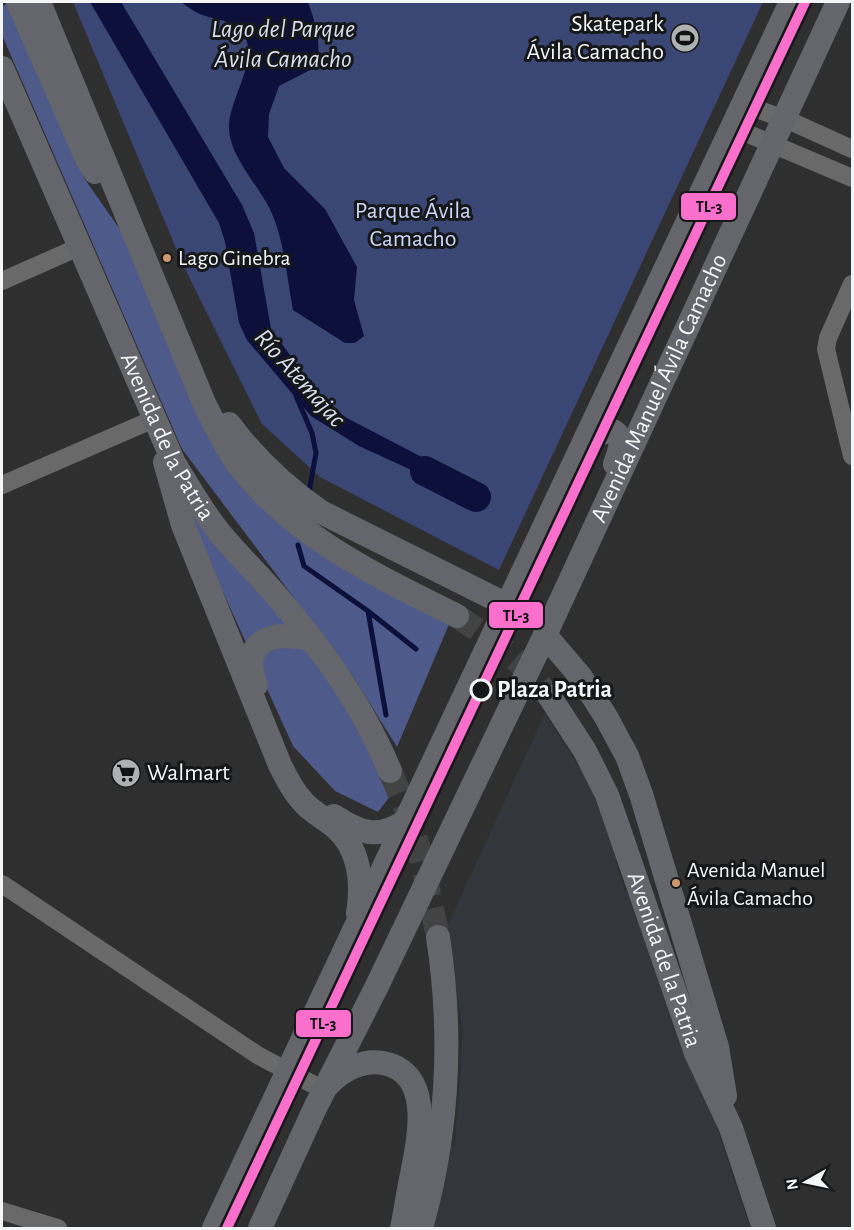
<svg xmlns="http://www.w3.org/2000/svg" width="854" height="1230" font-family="'Alegreya Sans',sans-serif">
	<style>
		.built { fill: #34363e }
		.green { fill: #3a4674 }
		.forest { fill: #4d5a8a }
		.water { fill: #0c103b }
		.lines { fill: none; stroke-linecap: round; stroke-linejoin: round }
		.stream { stroke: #0c103b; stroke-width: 5 }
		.river { stroke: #0c103b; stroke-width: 30 }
		.major-tunnel { stroke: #434344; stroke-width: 24; stroke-dasharray: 24 12; stroke-linecap: butt }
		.minor { stroke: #69696a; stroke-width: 18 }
		.major { stroke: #64666c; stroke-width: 24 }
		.metro-1-casing { stroke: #161718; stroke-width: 15 }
		.metro-1 { stroke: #fa6fcb; stroke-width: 10 }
		.bus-dot { fill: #cd976f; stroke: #161718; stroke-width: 2 }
		.stop-dot { fill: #161718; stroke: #f4f5f6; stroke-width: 3 }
		.labels { text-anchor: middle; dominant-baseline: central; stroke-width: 6; stroke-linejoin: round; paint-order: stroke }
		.bus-label { font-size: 22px; fill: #f4f5f6; stroke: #161718; text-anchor: start }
		.poi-label { font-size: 24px; fill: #f4f5f6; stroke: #161718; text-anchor: end }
		.park-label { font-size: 24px; fill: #cbd6f8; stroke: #161718 }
		.street-label { font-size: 24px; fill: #f4f5f6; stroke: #161718 }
		.stop-label { font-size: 24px; font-weight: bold; fill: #f4f5f6; stroke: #161718; text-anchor: start }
		.water-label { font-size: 26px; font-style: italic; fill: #d8deef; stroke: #161718 }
		.line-badge { stroke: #161718; stroke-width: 2 }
		.pale-badge-label { font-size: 16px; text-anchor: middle; font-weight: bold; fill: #111 }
	</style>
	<rect width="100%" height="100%" fill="#2f2f30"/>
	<path class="built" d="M545,713L585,777L606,824L625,892L638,888L750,1228H427L445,1144L455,1147L463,1033L447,927Z"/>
	<path class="green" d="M73,2H763L499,570L320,477L262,424L183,265Z"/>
	<path class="forest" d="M9,2L48,63L84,178L135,251L276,518L450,622L397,747L354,678L182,449L2,35V7Z
		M177,482L321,669L377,760L391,795L378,812L335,791L293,746L198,537Z"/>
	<path class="water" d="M90,2H121L242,205L254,233L271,329L316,391L345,417L462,478V489L455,490L359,446L311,416L247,340L239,323L225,242L219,223Z
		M181,2H308C316,25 322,43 316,67L279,86L269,114L268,137L284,168L325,209L357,267L354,300L364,336L355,343H345L293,310C287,279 285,246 273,216C262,188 229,158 229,127C229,100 256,65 246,39C239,19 216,21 200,14C193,11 187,6 181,2Z"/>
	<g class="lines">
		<path class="stream" d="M296,396L312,433L316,453L309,492
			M298,545L304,566L368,611L416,649
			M368,611L386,715"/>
		<path class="river" d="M425,471L476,497"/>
		<path class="major-tunnel" d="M457,616L495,642L523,666L550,697
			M390,771L407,811L420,852L438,937"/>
		<path class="minor" d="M743,104L790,121L852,149
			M732,127L852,178
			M2,281L79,247
			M852,284L828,338L826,349L852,456
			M2,485L154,419
			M2,884L259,1056L324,1090
			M2,1211L58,1228"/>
		<g class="major">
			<path d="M18,2L87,159L95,172"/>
			<path d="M39,2L204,403C214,423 224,444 237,463C293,537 377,576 457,616"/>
			<path id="s1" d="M2,68L174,463C188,486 202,511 219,532C237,554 257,573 275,594C321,647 363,705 390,771"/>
			<path d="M229,424C255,459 285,487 321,512L507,605"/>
			<path d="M581,450L599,433L613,431C626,439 619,452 615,464"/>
			<path d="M165,462L183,525L280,765C287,779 294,793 305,804C314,813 325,819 335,827C360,848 363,883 358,913"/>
			<path d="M545,635L580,676L606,717L627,756L641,794L717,1047L725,1096"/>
			<path d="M256,685C238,639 275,630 312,640"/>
			<path id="s2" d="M550,697L585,751L607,795L696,1053L731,1128L764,1228"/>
			<path d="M334,816C360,833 378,840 406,821"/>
			<path d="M329,1084C342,1070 363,1059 383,1063C434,1073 419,1138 412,1174C408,1192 406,1210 402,1228"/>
			<path d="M214,1228L791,2"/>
			<path id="s3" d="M260,1228L315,1108L376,988L545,635L838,2"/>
			<path d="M421,1228C448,1133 453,1035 438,937"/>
		</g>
		<g class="metro-1-casing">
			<path id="metro-1" d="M227,1228L805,2"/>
		</g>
		<use href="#metro-1" class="metro-1"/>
	</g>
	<defs>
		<g id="stadium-disc" transform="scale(1.5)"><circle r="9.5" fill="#afb0b1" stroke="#161718"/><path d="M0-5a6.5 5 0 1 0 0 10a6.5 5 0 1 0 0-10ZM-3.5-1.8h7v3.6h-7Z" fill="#111"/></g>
		<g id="supermarket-disc" transform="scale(1.5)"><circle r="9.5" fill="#afb0b1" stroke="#161718"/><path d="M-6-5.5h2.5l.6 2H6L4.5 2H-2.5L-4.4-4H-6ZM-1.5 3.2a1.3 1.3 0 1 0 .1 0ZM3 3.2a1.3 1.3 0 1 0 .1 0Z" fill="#111"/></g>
	</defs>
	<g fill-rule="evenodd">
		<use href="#stadium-disc" x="685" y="38"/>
		<use href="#supermarket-disc" x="126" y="773"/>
	</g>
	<g class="bus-dot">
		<circle cx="167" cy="258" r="5"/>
		<circle cx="676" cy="883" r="5"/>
	</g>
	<circle class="stop-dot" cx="481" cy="690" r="10"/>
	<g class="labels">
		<g class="bus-label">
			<text x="178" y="258">Lago Ginebra</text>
			<text x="687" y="870">Avenida Manuel<tspan x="687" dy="28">Ávila Camacho</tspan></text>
		</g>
		<g class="poi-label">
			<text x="664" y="24">Skatepark<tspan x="664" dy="28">Ávila Camacho</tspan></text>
			<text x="147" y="773" text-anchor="start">Walmart</text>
		</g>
		<g class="park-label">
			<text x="413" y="211">Parque Ávila<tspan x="413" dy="28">Camacho</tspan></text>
		</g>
		<g class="street-label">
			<text stroke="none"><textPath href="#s3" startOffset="930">Avenida Manuel Ávila Camacho</textPath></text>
			<text stroke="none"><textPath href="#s1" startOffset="404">Avenida de la Patria</textPath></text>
			<text stroke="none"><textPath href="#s2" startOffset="288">Avenida de la Patria</textPath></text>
		</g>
		<g class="stop-label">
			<text x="497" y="690">Plaza Patria</text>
		</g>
		<g class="water-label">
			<text x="283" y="29">Lago del Parque<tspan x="283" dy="30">Ávila Camacho</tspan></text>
			<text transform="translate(300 378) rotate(48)">Río Atemajac</text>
		</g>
	</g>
	<g class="line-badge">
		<rect x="680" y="192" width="57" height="29" rx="6" fill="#fa6fcb"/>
		<rect x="488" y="601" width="56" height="28" rx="6" fill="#fa6fcb"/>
		<rect x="295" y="1009" width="57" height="29" rx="6" fill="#fa6fcb"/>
	</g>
	<g class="pale-badge-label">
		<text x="709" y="212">TL-3</text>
		<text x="516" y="621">TL-3</text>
		<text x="323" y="1029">TL-3</text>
	</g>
	<rect width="854" height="1230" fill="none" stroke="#f4f5f6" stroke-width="6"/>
	<g transform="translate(806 1182) rotate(261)" stroke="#161718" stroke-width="4.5" paint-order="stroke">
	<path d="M0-4.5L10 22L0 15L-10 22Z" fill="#f4f5f6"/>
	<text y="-9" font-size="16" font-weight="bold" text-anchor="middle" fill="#f4f5f6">N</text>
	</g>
</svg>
